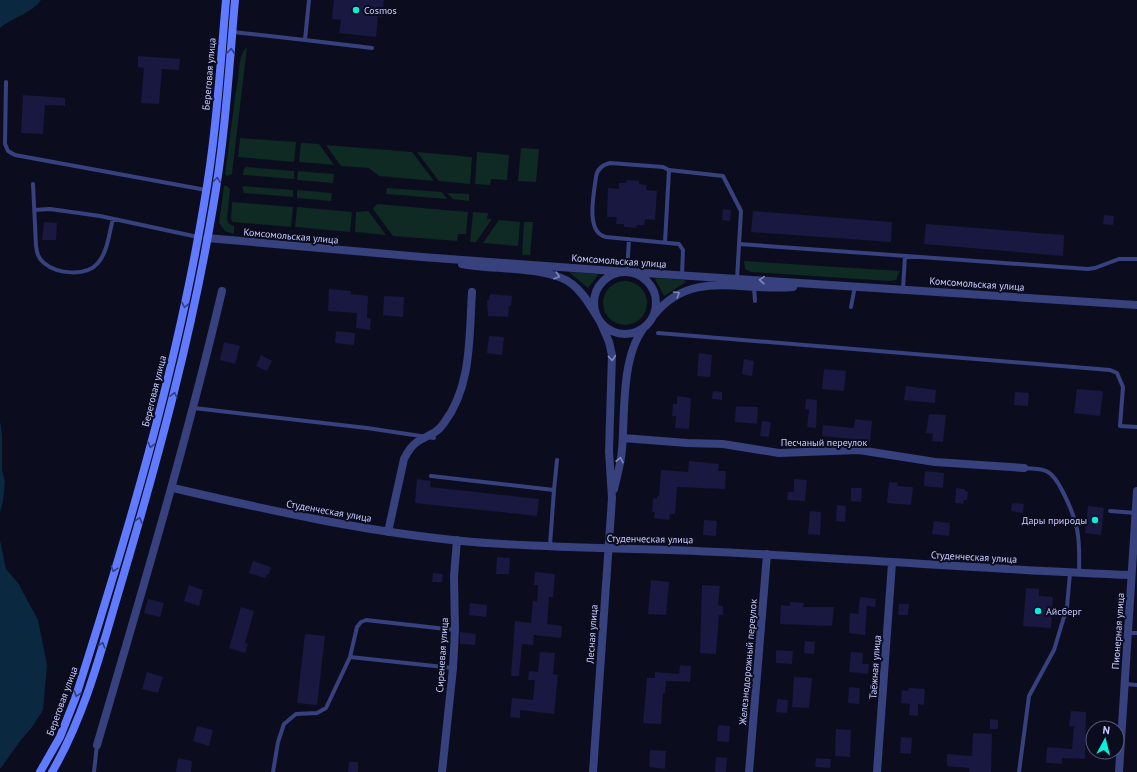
<svg xmlns="http://www.w3.org/2000/svg" width="1137" height="772" font-family="'PT Sans',sans-serif">
	<style>
		.green { fill: #0f2923 }
		.water { fill: #0a283f }
		.building { fill: #181840 }
		.lines { fill: none; stroke-linecap: round; stroke-linejoin: round }
		.service { stroke: #36417e; stroke-width: 4 }
		.minor { stroke: #36417e; stroke-width: 8 }
		.secondary { stroke: #607bff; stroke-width: 8 }
		.oneway { stroke: #323e84 }
		.oneway2 { stroke: #8088be }
		.poi-dot { fill: #00f4dd; stroke: #0c0c1f; stroke-width: 1.5 }
		.labels { text-anchor: middle; dominant-baseline: central; stroke-width: 4; stroke-linejoin: round; paint-order: stroke }
		.poi-label { font-size: 10px; fill: #c9ceff; stroke: #0c0c1f; text-anchor: start }
		.street-label { font-size: 10px; fill: #c9ceff; stroke: #0c0c1f }
	</style>
	<rect width="100%" height="100%" fill="#0c0c1f"/>
	<path class="green" d="M247,47L232,174L227,176L225,174L236,90C240,78 237,55 247,47Z
		M240,138L296,142L294,162L238,157Z
		M301,143L319,144L334,165L299,162Z
		M326,145L412,152L434,181L379,176L369,168L341,166Z
		M521,148L539,149L536,182L518,181Z
		M417,152L472,157L470,184L439,181Z
		M477,152L509,155L507,180L491,179L490,185L475,184Z
		M246,167L294,171V179L243,175L244,169Z
		M298,171L334,174L333,183L297,180Z
		M224,186H227L230,189L227,219L229,224L234,226V234L225,231L219,223Z
		M242,186L293,190V197L244,193Z
		M387,188L442,192L447,199L386,194Z
		M297,190L332,193L331,201L297,198Z
		M447,193L469,194V201L453,199Z
		M232,202L293,207L291,227L233,222L231,220Z
		M377,204L468,212L466,234H458L457,241L393,236L373,209Z
		M297,207L352,212L350,232L295,227Z
		M369,211V212L386,235L355,232L356,212Z
		M473,212L488,213L487,219H492L476,242H470Z
		M499,220L520,222L518,246L483,243Z
		M524,222H533L530,255H522Z
		M744,261L900,271L896,280L890,281L751,272L745,269Z
		M569,272L597,274L598,275L588,288Z
		M656,278L684,280L686,282L664,296L655,279Z
		M603 303a22 22 0 1 1 44 0a22 22 0 1 1-44 0Z"/>
	<path class="water" d="M0,0H41C31,14 13,17 0,28Z
		M0,421L2,435V470L5,482L3,501L0,512Z
		M0,540L6,569L18,583L38,620L47,665L43,710L32,727L20,741L0,769Z"/>
	<path class="building" d="M334,0H384L382,17L378,16L376,37L339,33L341,20L332,19Z
		M138,56L180,59L179,70L162,69L159,104L141,103L144,68L138,67Z
		M23,95L65,98V106L45,105L43,134L21,133Z
		M627,180L639,181V184L647,185L646,190L657,191L655,220L645,219L644,225H637L636,228L624,227V224H616L617,217H607L608,188L619,189V183H626Z
		M723,209L731,210L730,221L722,220Z
		M753,211L892,222L891,242L751,232Z
		M1104,215L1114,216L1113,225L1103,224Z
		M44,222L57,223L56,240H42Z
		M926,224L1064,235L1063,256L924,244Z
		M329,289L351,291V294L368,296L367,318H371L370,330L356,328L357,313L328,311Z
		M490,294L512,296L511,306H509L508,317L488,316L487,300H489Z
		M384,296L404,297L403,317L383,315Z
		M336,331L355,333L354,345L335,343Z
		M489,336L504,337L502,355L487,353Z
		M224,342L240,346L235,364L220,360Z
		M699,353L712,355L710,377L697,376Z
		M261,355L272,361L267,371L256,366Z
		M744,359L754,361L752,376L742,374Z
		M824,369L846,371L844,391L822,389Z
		M906,386L936,390L935,403L904,400Z
		M1077,389L1103,391L1100,416L1074,413Z
		M713,391L722,392V400L712,399Z
		M1015,392L1029,393L1028,406L1014,405Z
		M677,396L691,398L689,429L675,428L676,416H672L673,404H677Z
		M806,399L817,400L816,428L807,427L809,410L805,409Z
		M736,406L758,407L757,424L735,422Z
		M929,414L946,415L943,442L932,441L933,434L926,433Z
		M855,419L872,421L870,443L853,441V439L822,436L823,425L854,428Z
		M762,421L771,422L769,437L760,436Z
		M689,461L719,464L718,471H726L725,489L677,487L675,514H670L669,520L654,518L655,512H652L653,498L657,499V496H659L661,470L688,472Z
		M925,471L944,473L943,488L924,486Z
		M417,479L431,481L430,487L539,499L537,516L415,503Z
		M794,479L807,480L805,501L787,500L788,492H794Z
		M889,482L898,483L897,486L913,487L911,505L887,503Z
		M851,488H862L861,502L851,501Z
		M956,488L965,489V491L968,492L967,500H964L963,504L955,503Z
		M1012,503L1024,504L1023,513L1011,511Z
		M837,505L846,506L845,522L836,521Z
		M1088,506L1104,508L1101,535L1085,533Z
		M810,511L821,512L820,535L808,534Z
		M704,520L717,521L716,536L703,535Z
		M934,521L950,523L949,536L932,534Z
		M497,557L510,558L509,574H496Z
		M253,561L271,567L269,574H267L265,578L249,573Z
		M535,572L555,574L553,597H549L547,624L562,626L561,638L534,635L533,645L522,644L519,676H511L515,621L531,623L533,601L537,602L538,585H534Z
		M433,573L443,574L442,582H432Z
		M651,580L669,582L666,615L648,614Z
		M189,585L203,590L199,606L184,601Z
		M702,585L720,586L718,605L723,606V615H719L716,654L700,653Z
		M1026,588L1039,589V596L1053,597L1051,628L1023,626Z
		M860,597L876,599L875,607L867,606L865,635L849,633L850,613L858,614Z
		M148,599L164,603L160,617L144,613Z
		M790,602L804,603L803,607H834L832,626L780,624L781,605L790,606Z
		M470,603L487,605L486,617L469,615Z
		M899,604H909L908,615H898Z
		M241,607L254,611L245,643L248,644L245,653L229,648Z
		M460,632L476,634L475,645L460,644Z
		M305,634L325,636L317,705L297,703Z
		M805,641L815,642L814,654L804,653Z
		M776,650L793,651L792,664L776,663Z
		M540,652L555,653L553,674L558,675L554,714L520,710V718L510,717L512,698L533,700L535,680H528L529,671L538,672Z
		M851,652L863,653L862,664H869L868,674L849,672Z
		M680,665L691,666L690,682L666,681L665,693H663L661,724L643,723L647,678H655V672L679,674Z
		M147,672L163,677L158,693L142,689Z
		M794,677L812,678L809,708L792,707Z
		M849,687L860,688L859,704L848,703Z
		M909,688L925,689L924,705L918,704V716L909,715L910,704L901,703L902,690L908,691Z
		M777,699L788,700L787,713L776,712Z
		M1071,711L1086,712L1085,759L1062,758V764L1046,763L1047,747L1072,749L1074,727L1069,726Z
		M990,719L998,720V729H990Z
		M718,725L730,726L729,742L717,741Z
		M197,726L213,730L209,746L193,741Z
		M836,729L851,730L850,757L835,756Z
		M973,733L992,734L991,772H969L970,768L947,766V754L972,756Z
		M901,737L912,738L911,754L900,753Z
		M650,750L666,751L665,769L649,767Z
		M716,757L727,758L726,772H715Z
		M178,758L192,761L191,772H176Z
		M816,758L831,759L830,768L815,767Z
		M349,762H358V772H348Z"/>
	<g class="lines">
		<path class="service" d="M233,32L305,40L309,0
			M305,40L372,48
			M6,82L5,144L8,151L15,155L206,190
			M33,184L36,246C37,253 38,258 44,263C57,274 86,277 98,263C108,251 109,233 113,219
			M34,210L50,209L100,216L198,237
			M665,242L669,170
			M739,244L1088,269L1095,268L1119,259H1137
			M627,272L629,239
			M682,275L683,250L679,244L606,237C585,233 594,193 596,177C597,169 602,165 610,163L663,167L669,170L723,176L741,211L737,279
			M754,287L755,301
			M903,289L905,256
			M851,307L855,286
			M658,333L1110,370L1117,373L1123,387L1120,426L1137,427
			M194,408L367,428L434,438
			M1024,468C1032,469 1042,468 1048,472C1056,477 1059,485 1063,492C1079,524 1080,537 1079,573
			M431,476L554,490L550,545
			M554,490L557,460
			M1110,511L1136,513
			M1128,633H1137
			M350,657L453,668
			M1125,684L1137,685
			M94,772L97,745
			M273,772L278,742L284,724L296,714L317,713L326,708L350,657L357,627L361,622L366,620L455,630
			M1019,772L1029,696L1054,650L1067,607L1070,573"/>
		<path class="minor" d="M207,238L422,257L614,271L1137,305
			M462,264C491,270 550,266 572,284C584,293 590,306 598,318
			M594 303a31 31 0 1 1 62 0a31 31 0 1 1-62 0Z
			M654,315C692,268 741,292 793,287
			M623,438L687,443L723,444L779,453L859,450L935,462L1024,468
			M173,488C272,511 371,533 473,542C562,549 651,548 739,553C870,560 1001,570 1131,575
			M614,489C617,476 621,463 622,450C625,414 621,359 643,329
			M388,532L404,459C407,453 411,446 417,442C427,435 436,435 444,423C472,386 469,337 472,292
			M97,745C141,595 186,444 222,291
			M442,772L453,668L455,630L454,576L457,540
			M593,772L612,498L609,451L612,355L609,342L600,321
			M749,772L767,554
			M877,772L892,563
			M1119,772L1137,491"/>
		<path class="secondary" d="M40,772L60,737L75,699C127,536 176,372 204,204C216,137 220,68 226,0
			M52,772C87,712 103,643 123,577C159,455 192,333 213,207C225,139 229,69 235,0"/>
	</g>
	<defs><path id="oneway-chevron" d="M-2-3.5L2.5 0L-2 3.5" fill="none" stroke-width="1.6" stroke-linecap="round" stroke-linejoin="round"/></defs>
	<g class="oneway">
		<use href="#oneway-chevron" transform="translate(231 51) rotate(-85)"/>
		<use href="#oneway-chevron" transform="translate(217 180) rotate(-82)"/>
		<use href="#oneway-chevron" transform="translate(185 305) rotate(102)"/>
		<use href="#oneway-chevron" transform="translate(174 395) rotate(-77)"/>
		<use href="#oneway-chevron" transform="translate(151 445) rotate(105)"/>
		<use href="#oneway-chevron" transform="translate(139 520) rotate(-74)"/>
		<use href="#oneway-chevron" transform="translate(114 569) rotate(107)"/>
		<use href="#oneway-chevron" transform="translate(102 645) rotate(-73)"/>
		<use href="#oneway-chevron" transform="translate(77 694) rotate(108)"/>
	</g>
	<g class="oneway2">
		<use href="#oneway-chevron" transform="translate(557 276) rotate(18)"/>
		<use href="#oneway-chevron" transform="translate(762 280) rotate(-176)"/>
		<use href="#oneway-chevron" transform="translate(677 294) rotate(-31)"/>
		<use href="#oneway-chevron" transform="translate(612 358) rotate(86)"/>
		<use href="#oneway-chevron" transform="translate(620 460) rotate(-78)"/>
	</g>
	<g class="poi-dot">
		<circle cx="356" cy="10" r="4"/>
		<circle cx="1095" cy="520" r="4"/>
		<circle cx="1038" cy="611" r="4"/>
	</g>
	<g class="labels">
		<g class="poi-label">
			<text x="364" y="10">Cosmos</text>
			<text x="1087" y="520" text-anchor="end">Дары природы</text>
			<text x="1046" y="611">Айсберг</text>
		</g>
		<g class="street-label">
			<text transform="translate(209 74) rotate(-85)">Береговая улица</text>
			<text transform="translate(291 236) rotate(5)">Комсомольская улица</text>
			<text transform="translate(619 261) rotate(4)">Комсомольская улица</text>
			<text transform="translate(977 284) rotate(4)">Комсомольская улица</text>
			<text transform="translate(154 391) rotate(-76)">Береговая улица</text>
			<text x="824" y="442">Песчаный переулок</text>
			<text transform="translate(329 511) rotate(10)">Студенческая улица</text>
			<text transform="translate(650 539) rotate(1)">Студенческая улица</text>
			<text transform="translate(974 557) rotate(3)">Студенческая улица</text>
			<text transform="translate(1118 631) rotate(-86)">Пионерная улица</text>
			<text transform="translate(592 634) rotate(-86)">Лесная улица</text>
			<text transform="translate(442 655) rotate(-86)">Сиреневая улица</text>
			<text transform="translate(748 662) rotate(-85)">Железнодорожный переулок</text>
			<text transform="translate(875 667) rotate(-86)">Таёжная улица</text>
			<text transform="translate(62 701) rotate(-70)">Береговая улица</text>
		</g>
	</g>
	<g transform="translate(1105 740) rotate(7)"><circle r="19" fill="#0c0c1f" stroke="#585a79"/>
	<path d="M0-3L7 15L0 10L-7 15Z" fill="#00f4dd"/>
	<text y="-6" font-size="11" font-weight="bold" text-anchor="middle" fill="#c9ceff">N</text>
	</g>
</svg>
